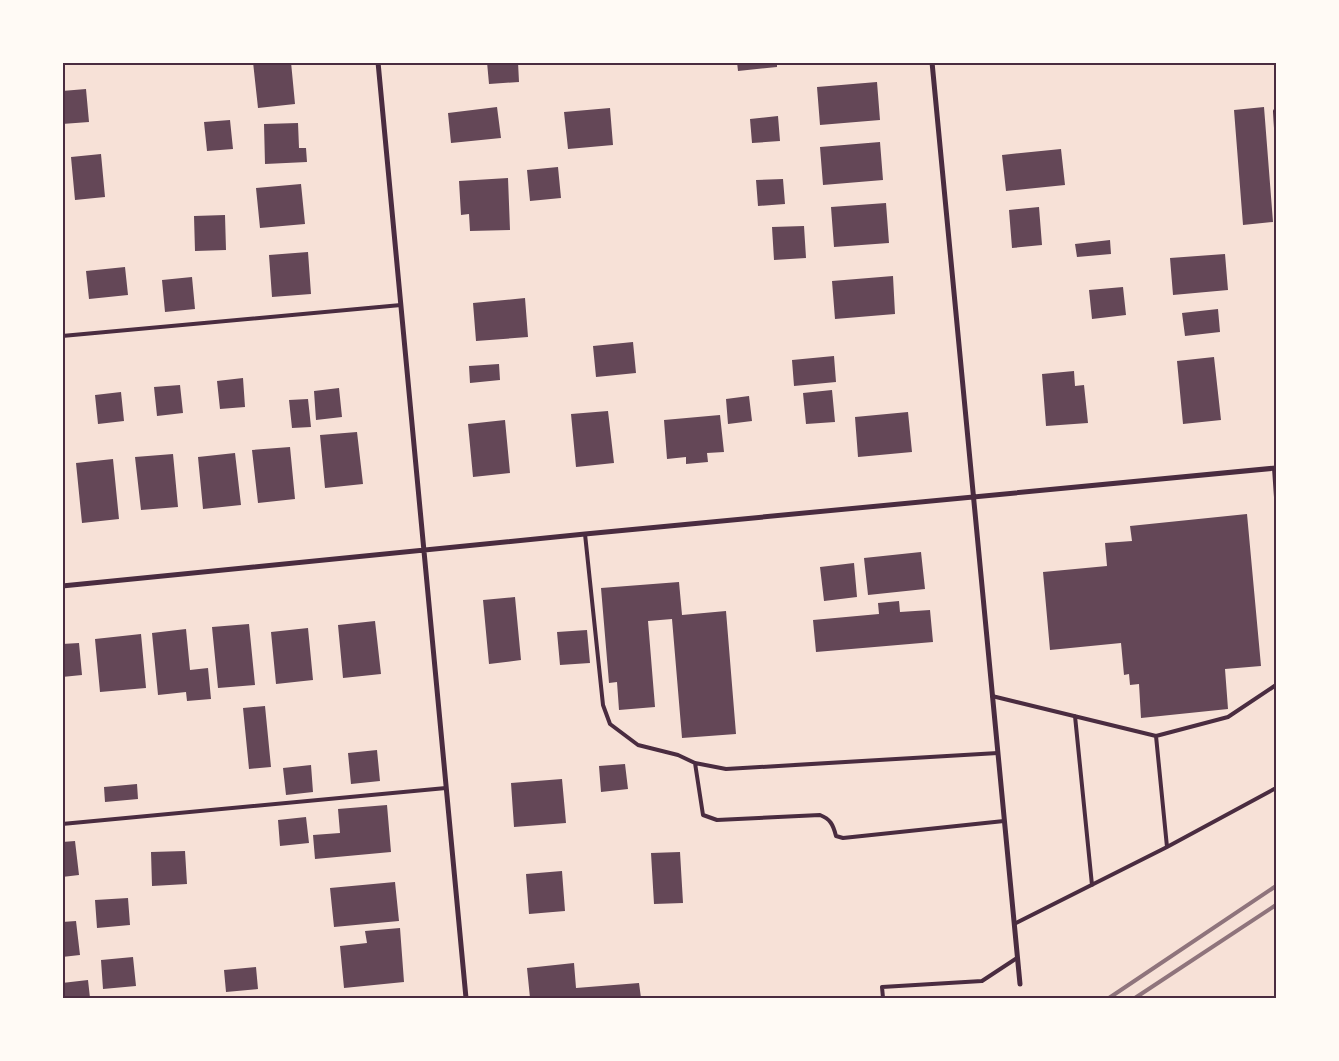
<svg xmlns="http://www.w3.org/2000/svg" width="1339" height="1061" font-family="'Sofia Sans Condensed',sans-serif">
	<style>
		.building { fill: #644757 }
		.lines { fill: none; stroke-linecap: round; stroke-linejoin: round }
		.service { stroke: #4a2c40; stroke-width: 4 }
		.minor { stroke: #4a2c40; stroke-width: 5 }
		.rail { stroke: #8f747c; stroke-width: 4 }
		.neatline { fill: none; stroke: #4a2c40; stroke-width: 2 }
	</style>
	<rect width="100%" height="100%" fill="#f7e1d7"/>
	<path class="building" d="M253,62H291L295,104L258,108Z
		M487,62H518L519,82L489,84Z
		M737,62H777V67L738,71Z
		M877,82L880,120L820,125L817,87Z
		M86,89L89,122L62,124V91Z
		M497,107L501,138L451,143L448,113Z
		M1264,107L1273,222L1243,225L1234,110Z
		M610,108L613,145L568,149L564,112Z
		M778,116L780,141L752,143L750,119Z
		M230,120L233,149L207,151L204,122Z
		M298,123L299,148H306L307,162L265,164L264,124Z
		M880,142L883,180L823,185L820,147Z
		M1061,149L1065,185L1006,191L1002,155Z
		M101,154L105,197L75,200L71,157Z
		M558,167L561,198L530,201L527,170Z
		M508,178L510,230L470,231L469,214L461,215L459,181Z
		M783,179L785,204L758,206L756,180Z
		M301,184L305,224L260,228L256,188Z
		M886,203L889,243L834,247L831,207Z
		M1039,207L1042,245L1012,248L1009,210Z
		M225,215L226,250L195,251L194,216Z
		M804,226L806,258L774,260L772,227Z
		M1110,240L1111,254L1077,257L1075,244Z
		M308,252L311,294L272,297L269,255Z
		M1225,254L1228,290L1173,295L1170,258Z
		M125,267L128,295L89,299L86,271Z
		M893,276L895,314L835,319L832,281Z
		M192,277L195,309L165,312L162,280Z
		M1123,287L1126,315L1092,319L1089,290Z
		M525,298L528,337L476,341L473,303Z
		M1218,309L1220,332L1185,336L1182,313Z
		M633,342L636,373L596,377L593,346Z
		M834,356L836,382L794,386L792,360Z
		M1214,357L1221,420L1183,424L1177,361Z
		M499,364L500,380L470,383L469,366Z
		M1074,371L1075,386L1084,385L1088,423L1046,426L1042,374Z
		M243,378L245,407L220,409L217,381Z
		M180,385L183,413L157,416L154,387Z
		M339,388L342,417L316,420L314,391Z
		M832,390L835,422L806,424L803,393Z
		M121,392L124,421L98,424L95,395Z
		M749,396L752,421L728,424L726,399Z
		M308,399L311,427L292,428L289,400Z
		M608,411L614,463L576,467L571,414Z
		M908,412L912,452L858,457L855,417Z
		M720,415L724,452L707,453L708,462L686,464V457L667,459L664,420Z
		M505,420L510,473L473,477L468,424Z
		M357,432L363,484L325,488L320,435Z
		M290,447L295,499L258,503L252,450Z
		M235,453L241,505L203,509L198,457Z
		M173,454L178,507L141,510L135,457Z
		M113,459L119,519L82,523L76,463Z
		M1247,514L1261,666L1225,669L1228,709L1141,718L1139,684L1130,685L1129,674L1124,675L1121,643L1050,650L1043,572L1107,566L1105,543L1132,541L1130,526Z
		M921,552L925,589L868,595L864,558Z
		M854,563L857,597L824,601L820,567Z
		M679,582L682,615L726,611L736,734L682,738L672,619L648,621L655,707L619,710L617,682L609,683L601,588Z
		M515,597L521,660L489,664L483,600Z
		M899,601L900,612L930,610L933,642L816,652L813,620L879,614L878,603Z
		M375,621L381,674L343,678L338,625Z
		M249,624L255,685L218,688L212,627Z
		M308,628L313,680L276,684L271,632Z
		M186,629L190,670L208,668L211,699L187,701L186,692L158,695L152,633Z
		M587,630L590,663L560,665L557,632Z
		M141,634L146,688L100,692L95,639Z
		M79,643L82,675L62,677V644Z
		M265,706L271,767L249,769L243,708Z
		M377,750L380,781L351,784L348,753Z
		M625,764L628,789L601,792L599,766Z
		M311,765L313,792L286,795L283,768Z
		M562,779L566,823L514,827L511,783Z
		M137,784L138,799L105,802L104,787Z
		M387,805L391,852L315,859L313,835L340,833L338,809Z
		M306,817L309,843L280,846L278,820Z
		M75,841L79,875L62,877V842Z
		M185,851L187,884L152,886L151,852Z
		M680,852L683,903L654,904L651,853Z
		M562,871L565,911L529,914L526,874Z
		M395,882L399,921L334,927L330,888Z
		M128,898L130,925L97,928L95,900Z
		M76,921L80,955L62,957V922Z
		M400,928L404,982L344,988L340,946L367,943L365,931Z
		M133,957L136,986L103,989L101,960Z
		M574,963L576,988L639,983L641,998H530L527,968Z
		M256,967L258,989L226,992L224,970Z
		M88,980L90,998H62V983Z"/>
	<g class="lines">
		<path class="service" d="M1276,111H1275L1276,128
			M62,336L401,305
			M1274,468L1276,497
			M585,534L603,705L610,724L638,745L678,755L695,763L726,769L998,753
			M992,696L1156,736
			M1075,716L1092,885
			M695,763L703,815L717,820L820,815C830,819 833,824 836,836L843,838L1004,821
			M62,824L446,788
			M1167,847L1276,788
			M1014,924L1167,847L1156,736L1228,717L1276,685
			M883,998L882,987L982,981L1017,958"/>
		<path class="minor" d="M378,62L466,998
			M932,62L1020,984
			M62,586L585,534L1276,468"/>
		<path class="rail" d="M1109,998L1276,886
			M1135,998L1276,905"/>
	</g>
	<rect width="1339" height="1061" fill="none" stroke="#fffaf5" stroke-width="128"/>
	<rect x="64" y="64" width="1211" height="933" class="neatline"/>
</svg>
